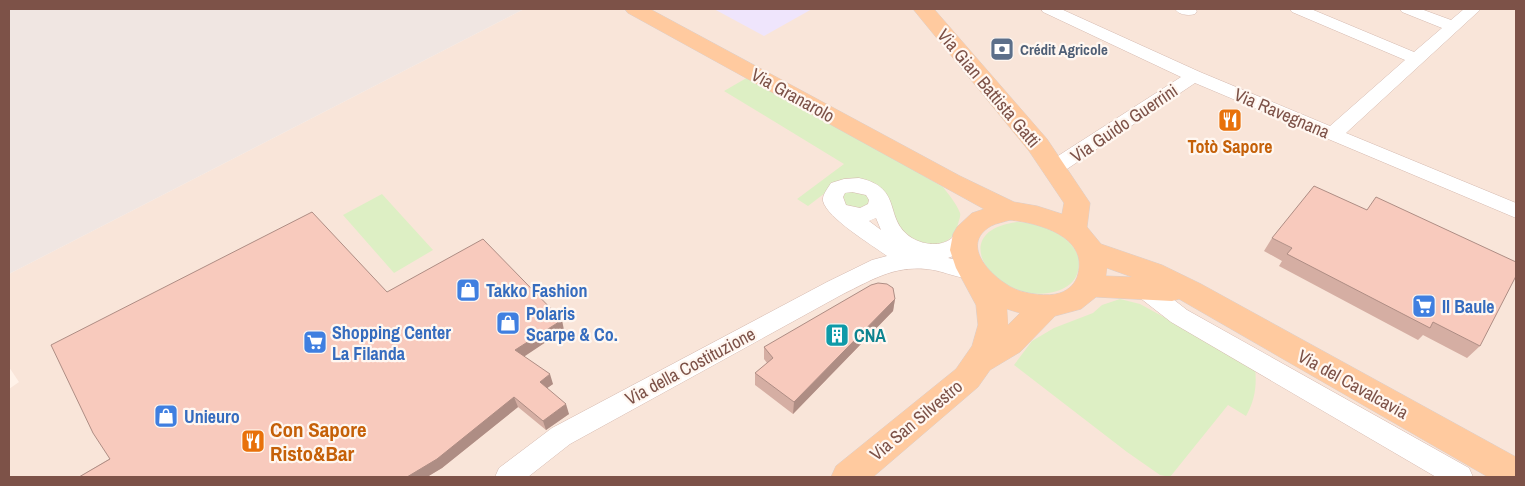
<svg xmlns="http://www.w3.org/2000/svg" width="1525" height="486" font-family="'Archivo Narrow',sans-serif">
	<style>
		.residential { fill: #f9e5d9 }
		.industrial { fill: #f0e6e2 }
		.education { fill: #efe5fc }
		.green { fill: #ddefc4 }
		.lines { fill: none; stroke-linecap: round; stroke-linejoin: round }
		.minor-casing { stroke: #d5b9af; stroke-width: 1 }
		.major-casing { stroke: #dbcfcc; stroke-width: 1 }
		.minor { fill: #fff; fill-rule: evenodd }
		.major { fill: #ffca9f; fill-rule: evenodd }
		.wall { fill: #d5aea3 }
		.shaded-wall { fill: #ae8d84 }
		.building { fill: #f8cabd; stroke: #ae8d84 }
		.labels { text-anchor: middle; dominant-baseline: central; stroke-width: 4.5; stroke-linejoin: round; paint-order: stroke }
		.far-service-label { font-size: 15px; font-weight: bold; fill: #4e5e75; stroke: #fff7f1; text-anchor: start }
		.street-label { font-size: 18px; fill: #7d5248; stroke: #fff7f1 }
		.food-label { font-size: 18px; font-weight: bold; fill: #c56008; stroke: #fff7f1 }
		.shop-label { font-size: 18px; font-weight: bold; fill: #366cbe; stroke: #fff7f1; text-anchor: start }
		.culture-label { font-size: 18px; font-weight: bold; fill: #0d838f; stroke: #fff7f1; text-anchor: start }
		.near-food-label { font-size: 21px; font-weight: bold; fill: #c56008; stroke: #fff7f1; text-anchor: start }
	</style>
	<rect width="100%" height="100%" fill="#fff2e9"/>
	<path class="residential" d="M524,9H1516V477H9V389L19,382L9,367V274Z"/>
	<path class="industrial" d="M9,9H524L9,274Z"/>
	<path class="education" d="M714,9H812L764,36Z"/>
	<path class="green" d="M750,76L943,187C949,195 956,203 960,213C961,216 959,220 958,224C952,252 916,249 899,233C892,226 884,200 880,190H829L808,206L797,199L844,164L724,91Z
		M865,189L873,206L847,211L841,191Z
		M382,194L433,250L394,273L343,215Z
		M1017,222C1041,223 1086,239 1078,271C1076,281 1067,288 1057,291C1000,309 940,232 1017,222Z
		M1120,299L1140,304L1255,367C1257,386 1255,400 1246,416L1228,405L1170,477L1160,475L1127,452L1014,365L1032,341L1054,328L1093,313L1102,305Z"/>
	<g class="lines">
		<g class="minor-casing">
			<path id="minor" d="M1041,9H1061L1200,72L1330,126L1405,60L1292,12L1290,9H1311L1414,52L1442,28L1402,12L1400,9H1421L1451,20L1464,9H1481L1346,133L1516,203V218L1195,83L1061,173L1054,175L1047,173L1044,168L1047,163L1181,77L1043,12Z
				M1175,9H1195L1197,11L1195,14C1188,16 1179,15 1175,9Z
				M859,178C905,188 882,219 912,238C924,245 941,247 952,238C955,235 957,231 960,229C964,225 969,227 974,229L978,234C970,247 962,253 948,258L979,265L982,271L979,277C962,282 944,270 926,269C893,266 872,280 843,294L570,444L528,477H495L499,468L552,428L827,282L872,260L887,256C872,245 827,218 823,201C822,195 828,188 831,183L844,179ZM852,192L866,195L869,200L868,204L860,208L846,205L843,197L845,193ZM876,218L881,230L869,221Z
				M1143,279L1151,282L1187,310L1469,468L1473,477H1436L1171,322L1135,294L1132,288L1135,282Z"/>
		</g>
		<g class="major-casing">
			<path id="major" d="M625,9H650L960,176L1014,202L1037,206L1062,214L1064,203L1029,151L913,9H934L1047,139L1090,203L1087,227L1101,244L1162,265L1201,284L1516,457V477H1488L1179,299L1172,301L1096,297L1081,309L1055,316L1020,352L990,370L978,387L873,477H831L836,466L956,369L972,346L978,325L976,305L956,268L950,250L953,234L957,227L972,213L984,209L628,13ZM1010,220C1038,223 1088,236 1078,274C1076,283 1069,290 1060,293C1048,297 1027,294 1015,289C993,279 958,245 991,226C997,223 1004,222 1010,220ZM1107,268L1132,277L1106,276ZM1007,309L1020,313L1008,325Z"/>
		</g>
		<use href="#minor" class="minor"/>
		<use href="#major" class="major"/>
	</g>
	<path class="wall" d="M1272,238L1480,346L1467,358L1423,335L1418,340L1279,266L1282,261L1264,251Z
		M387,292L564,330L524,356L553,384L547,388L569,414L546,430L518,407L442,468L427,477H79Z
		M895,299L893,311L793,414L755,385V373L767,363L764,359V347Z"/>
	<path class="shaded-wall" d="M895,299L893,311L793,414L794,402Z
		M562,320L564,330L519,360L515,350Z
		M550,374L553,384L543,391L540,382Z
		M514,397L518,407L442,468L427,477H407Z
		M566,404L569,414L546,430L543,421Z"/>
	<path class="building" d="M1314,186L1367,210L1376,197L1516,262V276L1480,346L1433,322L1430,328L1287,254L1292,248L1272,238Z
		M312,212L387,292L483,239L562,320L515,350L550,374L540,382L566,404L543,421L514,397L437,459L407,477H79L110,459L93,433L51,345Z
		M878,283L887,284L893,288L895,299L794,402L755,373L773,358L764,347L871,285Z"/>
	<defs>
		<g id="bank-square" transform="scale(1.25)"><rect x="-9" y="-9" width="18" height="18" rx="4" fill="#5c6f8a" stroke="#fff7f1"/><path d="M-6-4H6V4H-6ZM0-2.3a2.3 2.3 0 1 0 0 4.6a2.3 2.3 0 1 0 0-4.6Z" fill="#fff"/></g>
		<g id="restaurant-square" transform="scale(1.25)"><rect x="-9" y="-9" width="18" height="18" rx="4" fill="#e8710a" stroke="#fff7f1"/><path d="M-5-6h1v4h1v-4h1v4h1v-4h1v5L-1.5 .5V6h-2V.5L-5-1ZM5-6V6H3V1.5H1.5Q1.5-4 5-6Z" fill="#fff"/></g>
		<g id="shop-square" transform="scale(1.25)"><rect x="-9" y="-9" width="18" height="18" rx="4" fill="#3f7fe0" stroke="#fff7f1"/><path d="M-5-2.5h2.3a2.7 3.5 0 0 1 5.4 0H5L5.5 6h-11ZM-1.5-2.5h3a1.5 2.3 0 0 0-3 0Z" fill="#fff"/></g>
		<g id="supermarket-square" transform="scale(1.25)"><rect x="-9" y="-9" width="18" height="18" rx="4" fill="#3f7fe0" stroke="#fff7f1"/><path d="M-6-5.5h2.5l.6 2H6L4.5 2H-2.5L-4.4-4H-6ZM-1.5 3.2a1.3 1.3 0 1 0 .1 0ZM3 3.2a1.3 1.3 0 1 0 .1 0Z" fill="#fff"/></g>
		<g id="building-square" transform="scale(1.25)"><rect x="-9" y="-9" width="18" height="18" rx="4" fill="#0f9aa8" stroke="#fff7f1"/><path d="M-4-6H4V6H1V3H-1V6H-4ZM-2.5-4.3h1.7v1.8h-1.7ZM.8-4.3h1.7v1.8H.8ZM-2.5-1h1.7V.8h-1.7ZM.8-1h1.7V.8H.8Z" fill="#fff"/></g>
	</defs>
	<g fill-rule="evenodd">
		<use href="#bank-square" x="1002" y="49"/>
		<use href="#restaurant-square" x="1230" y="120"/>
		<use href="#shop-square" x="468" y="290"/>
		<use href="#supermarket-square" x="1424" y="306"/>
		<use href="#shop-square" x="508" y="323"/>
		<use href="#building-square" x="837" y="335"/>
		<use href="#supermarket-square" x="315" y="342"/>
		<use href="#shop-square" x="166" y="416"/>
		<use href="#restaurant-square" x="253" y="441"/>
	</g>
	<g class="labels">
		<g class="far-service-label">
			<text x="1020" y="49">Crédit Agricole</text>
		</g>
		<g class="street-label">
			<text transform="translate(989 88) rotate(50)">Via Gian Battista Gatti</text>
			<text transform="translate(793 95) rotate(29)">Via Granarolo</text>
			<text transform="translate(1282 113) rotate(23)">Via Ravegnana</text>
			<text transform="translate(1124 123) rotate(-34)">Via Guido Guerrini</text>
			<text transform="translate(690 366) rotate(-28)">Via della Costituzione</text>
			<text transform="translate(1353 384) rotate(29)">Via del Cavalcavia</text>
			<text transform="translate(916 420) rotate(-40)">Via San Silvestro</text>
		</g>
		<g class="food-label">
			<text x="1230" y="146">Totò Sapore</text>
		</g>
		<g class="shop-label">
			<text x="486" y="290">Takko Fashion</text>
			<text x="1442" y="306">Il Baule</text>
			<text x="526" y="313">Polaris<tspan x="526" dy="21">Scarpe &amp; Co.</tspan></text>
			<text x="332" y="332">Shopping Center<tspan x="332" dy="21">La Filanda</tspan></text>
			<text x="184" y="416">Unieuro</text>
		</g>
		<g class="culture-label">
			<text x="854" y="335">CNA</text>
		</g>
		<g class="near-food-label">
			<text x="270" y="429">Con Sapore<tspan x="270" dy="24">Risto&amp;Bar</tspan></text>
		</g>
	</g>
	<rect width="1525" height="486" fill="none" stroke="#7d5248" stroke-width="20"/>
</svg>
